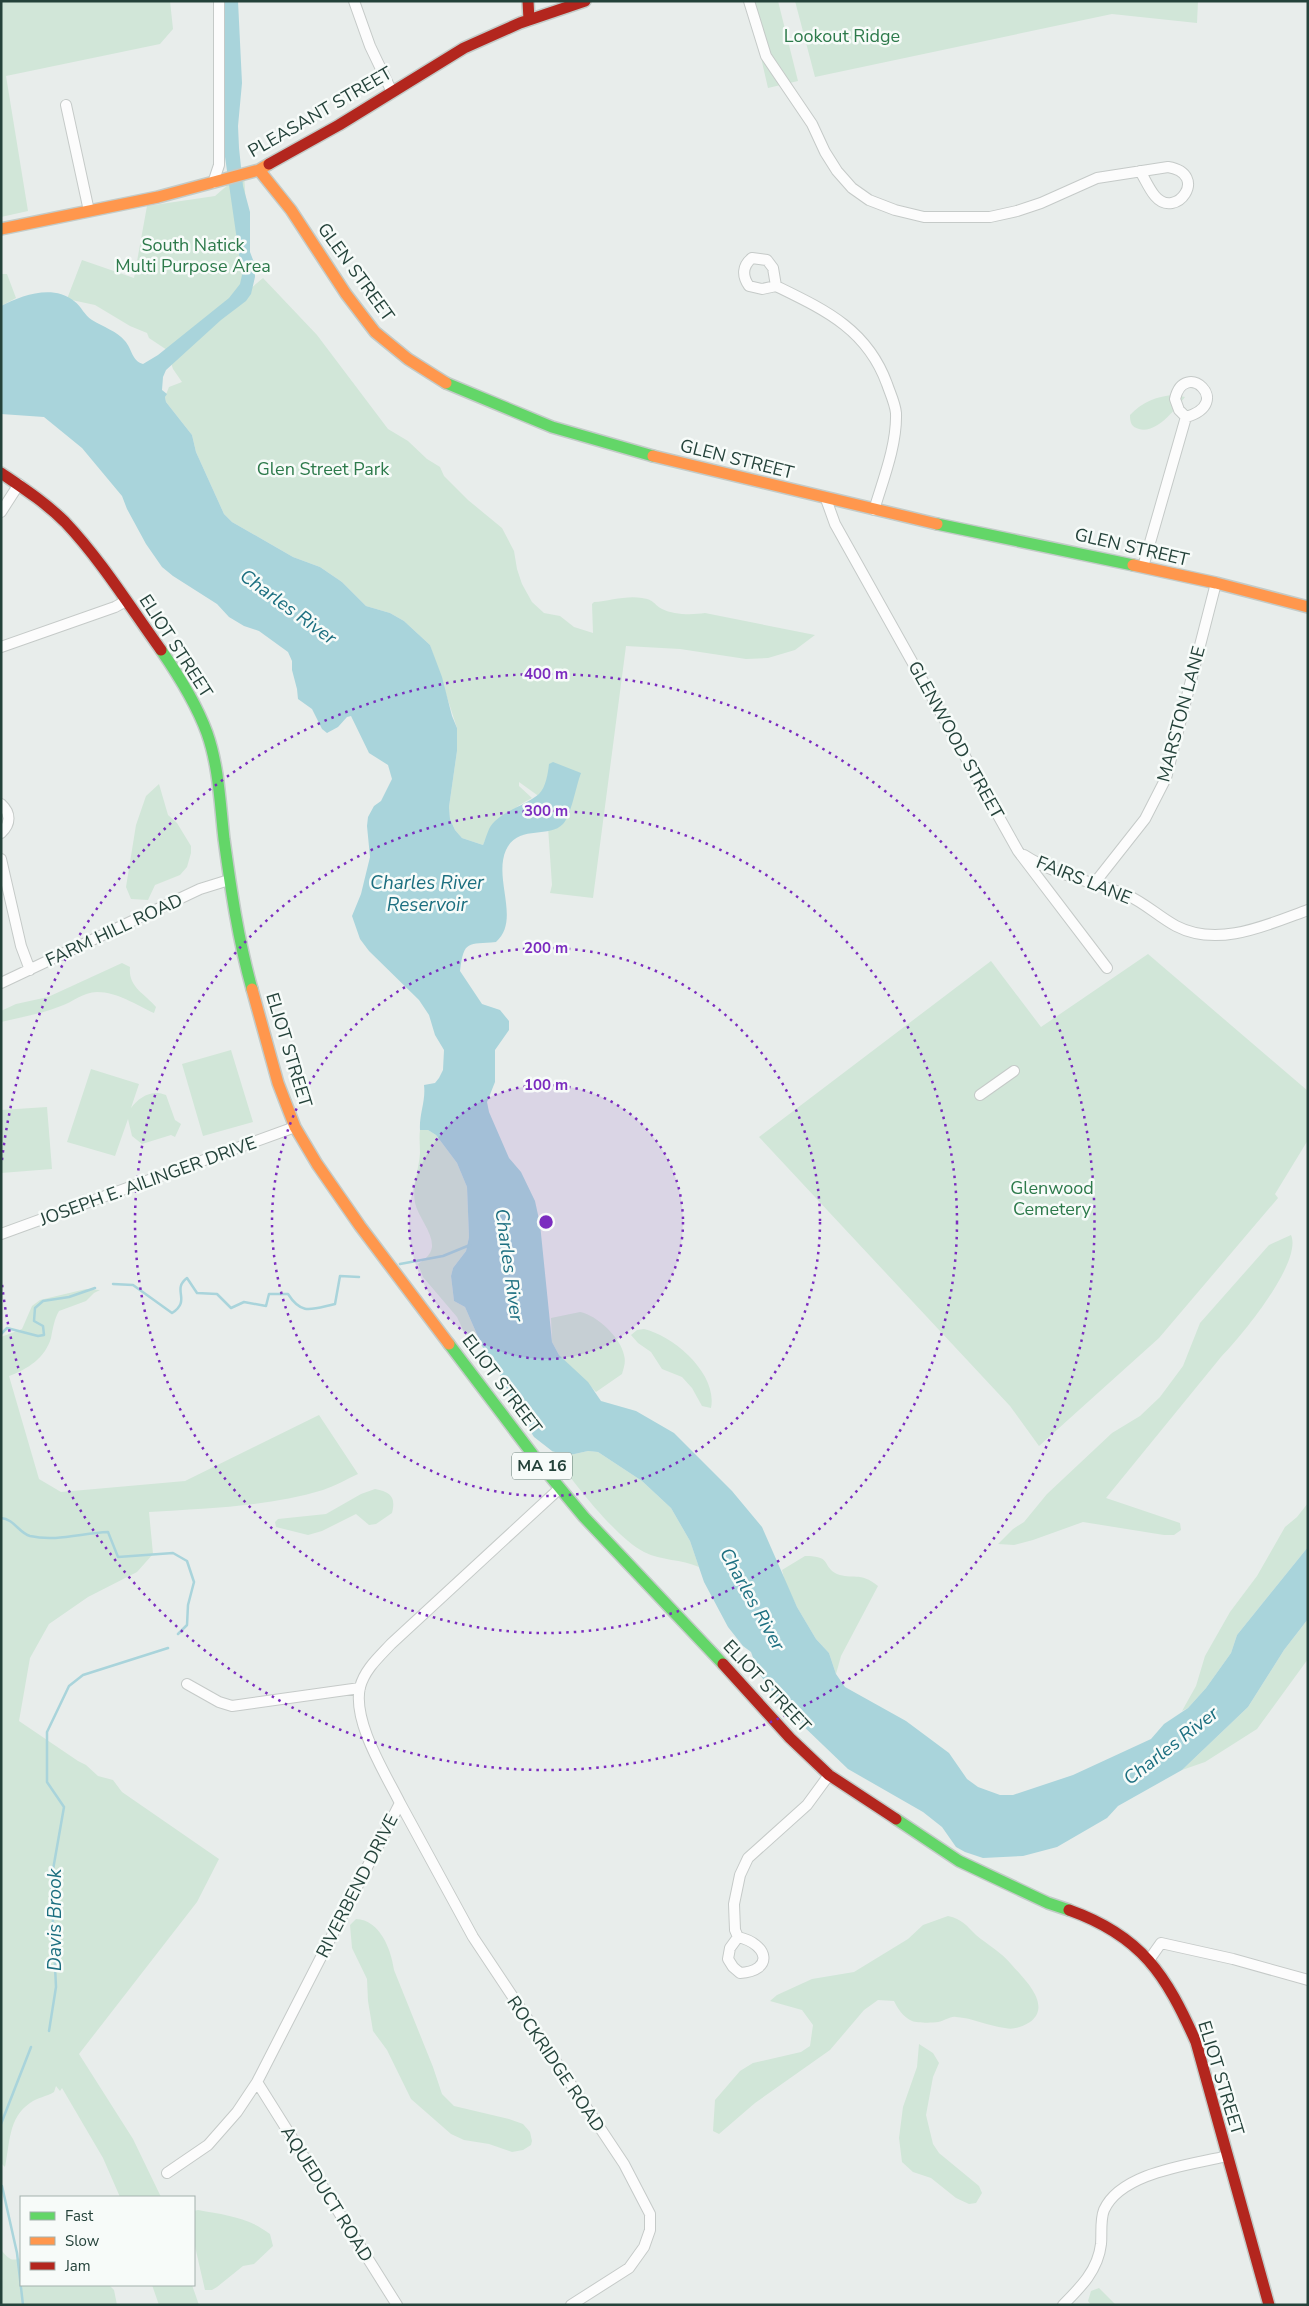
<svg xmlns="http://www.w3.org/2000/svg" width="1309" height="2306" font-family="'Nunito Sans',sans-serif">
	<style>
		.green { fill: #d1e6d8 }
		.water { fill: #a9d4db }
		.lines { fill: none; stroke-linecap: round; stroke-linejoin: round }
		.stream { stroke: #a9d4db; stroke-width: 2.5 }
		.street-casing { stroke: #c5cac8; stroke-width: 12 }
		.fast-casing { stroke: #c3cbc8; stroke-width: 14 }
		.slow-casing { stroke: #c3cbc8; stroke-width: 14 }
		.jam-casing { stroke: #c3cbc8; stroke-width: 14 }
		.street { stroke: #fcfcfc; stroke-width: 10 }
		.fast { stroke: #63d668; stroke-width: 11 }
		.slow { stroke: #ff974d; stroke-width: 11 }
		.jam { stroke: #b3261e; stroke-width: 11 }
		.ring { fill: none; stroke: #7b2cbf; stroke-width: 2.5; stroke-dasharray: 2.5 5 }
		.labels { text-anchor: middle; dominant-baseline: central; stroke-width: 5; stroke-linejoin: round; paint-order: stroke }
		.shield { fill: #f7fbf9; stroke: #637a73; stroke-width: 1 }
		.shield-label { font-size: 16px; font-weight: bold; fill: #24423a }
		.park-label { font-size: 18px; fill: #2d7a4b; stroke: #f7fbf9 }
		.street-label { font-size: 18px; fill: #24423a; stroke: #f7fbf9 }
		.water-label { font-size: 19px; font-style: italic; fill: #1c6f80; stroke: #f7fbf9 }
		.centre { fill: #7b2cbf; stroke: #f7fbf9; stroke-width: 2.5 }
		.ring-label { font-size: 15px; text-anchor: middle; font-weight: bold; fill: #7b2cbf; stroke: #f7fbf9; stroke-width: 5; stroke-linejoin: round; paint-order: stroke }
	</style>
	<rect width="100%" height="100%" fill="#e8edeb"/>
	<path class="green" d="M1,1H170L173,29L160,44L6,76L28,211L1,217Z
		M748,1H778L798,81L768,88Z
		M795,1H1198L1197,23L1112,14L815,77Z
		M244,171L250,289L263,278L317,335L388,429L408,441L427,459L440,467L444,476L468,500L502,528L514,551L517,569L522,584L532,602L544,613L560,616L574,627L593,633L592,604L594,602C609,601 627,595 642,598C655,600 653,604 662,609C674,615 692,615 705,613L815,635L795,650L768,658L746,659L680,649L626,646L593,898L550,893L552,885L548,827L544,800L519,782V786L532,798C512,808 492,825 483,845L462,838L455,830L450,819L449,807L457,751V728L430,645L404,621L390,613L366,606L342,582L320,567L293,557L232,522L224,514L196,452L192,435L166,402L165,397L169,387L182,382L173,369L167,350L149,338L147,333L130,326L95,305L67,299L82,260L134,278L147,206L215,196Z
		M1,274H7L16,298L1,306Z
		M1175,395L1185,397C1175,409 1157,434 1139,429C1131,427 1130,422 1130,415C1142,402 1157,396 1175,395Z
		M159,784L168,815L177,823L191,846V853L187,867L180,875L155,885L148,900L131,899L126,887L136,825L146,796Z
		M1148,954L1308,1091V1140L1275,1194L1278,1198L1159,1338L1039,1446L1010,1406L759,1137L991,961L1041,1027Z
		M122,963L130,967C128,987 144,993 156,1007L154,1013C136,1005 118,992 97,992C83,992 73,1002 61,1006C42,1014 21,1017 1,1022V1011L16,1004L48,997Z
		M231,1050L253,1122L203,1136L182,1064Z
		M91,1069L139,1084L131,1108C139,1097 152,1089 166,1095L175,1120L181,1124L175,1137L171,1135L142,1144L132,1136L128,1119L115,1156L67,1142Z
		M47,1107L52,1169L1,1173V1110Z
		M420,1130H428L436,1135L457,1163L467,1187L469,1237L466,1251L453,1268L451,1276L454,1301L465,1307L482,1346L470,1340L464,1332L457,1317L423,1277L418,1264C424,1260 431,1255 432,1247C433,1232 418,1217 415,1203C412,1185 419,1170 420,1153C420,1145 419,1138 420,1130Z
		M1291,1235C1303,1262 1240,1338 1221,1357L1106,1498L1180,1523L1181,1530L1174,1535H1164L1083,1522L1033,1540L1014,1545L998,1544L1013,1529L1024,1522L1047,1494L1112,1433L1140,1416L1160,1397L1183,1366L1200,1323L1269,1245Z
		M86,1289L100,1290L94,1293L86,1301L59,1311C54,1320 53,1328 51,1338C45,1358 28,1369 9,1376L39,1479L61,1492L185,1481L319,1415L358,1474C347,1479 335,1486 323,1490C266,1507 207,1508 149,1512L153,1554L137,1572L88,1597L49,1624L30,1658L19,1721L78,1761L86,1765L98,1776L113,1780L122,1792L219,1859L197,1902L79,2054L133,2139L161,2197H120L103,2158L62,2088L60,2091L56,2086L54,2092C46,2097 38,2097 30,2103C8,2118 10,2144 5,2167L1,2163V1337L22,1329L32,1306L40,1300Z
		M580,1312C597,1315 621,1338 624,1355C626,1362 624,1367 622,1374L596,1392L559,1355L552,1342L551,1318Z
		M644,1329C674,1336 718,1374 711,1408L702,1406L692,1388L682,1377L662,1369L651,1352L638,1343L631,1335L637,1330Z
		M552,1451L570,1455L588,1451L598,1452L642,1481L671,1508L690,1541L699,1567C681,1559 662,1561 644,1552C615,1537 570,1479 552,1451Z
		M375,1489C391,1492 396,1497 392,1513L376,1524L369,1525L356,1514L322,1531L308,1535L276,1527L275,1522L278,1519L326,1514L361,1494Z
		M1308,1503V1547L1237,1635L1231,1653L1206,1688L1188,1708L1182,1711L1196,1686L1205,1656L1230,1612L1257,1576L1285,1527L1297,1517Z
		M805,1556C833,1556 821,1566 837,1574C852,1580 860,1571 878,1586L841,1656L836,1674L829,1653L816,1639L797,1607L785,1582L782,1570Z
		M1308,1619V1659L1257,1729L1205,1762L1182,1770L1248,1707L1284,1650Z
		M948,1916C962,1919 967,1926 976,1935C988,1945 1001,1952 1011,1964C1023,1978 1053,2005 1030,2022C1022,2027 1014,2030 1005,2028C988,2026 973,2018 956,2017C950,2016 945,2021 938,2022C932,2023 917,2023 912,2021C903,2017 898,2009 894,2001L878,2000L864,2010L830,2050L755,2103L719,2134L713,2131L715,2100L740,2071L753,2063L801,2052L810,2046L813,2025L802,2010L770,2001L777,1995L812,1979L854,1972L908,1939L923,1925Z
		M356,1919C380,1920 391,1949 394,1970L433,2067L442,2094L454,2106L509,2119L523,2124L530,2132L532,2141L531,2145L523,2150L512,2152L489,2144L464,2140L451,2134L411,2099L387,2050L373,2031L368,2001L367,1979L352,1948L350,1925Z
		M919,2044L933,2053L939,2063L933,2077L926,2115L933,2144L939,2153L979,2186L982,2193L976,2203L969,2204L956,2198L931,2178L913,2172L902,2162L899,2138L903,2107L917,2067Z
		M198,2210C225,2215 248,2217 270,2234L273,2246L254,2264L243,2266L217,2287L212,2290H205L194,2242V2211Z
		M1,2250C8,2258 11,2262 21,2258V2285H109L114,2290L117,2305H1Z
		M152,2285H192L199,2305H159Z
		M1099,2288L1116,2305H1091L1088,2301L1091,2291Z"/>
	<path class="water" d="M221,1H238L242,83L238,126L239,148L243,186L250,212V252L255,265V277L251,294L246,301L221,320L166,370L163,377L162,390L167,394L165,397L166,402L192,435L196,452L224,514L232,522L293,557L320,567L342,582L366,606L390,613L404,621L430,645L442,677L452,716L457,728V751L449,807L450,819L455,830L462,838L483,845C487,836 488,827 495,821C507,810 529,803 539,794C546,787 548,773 549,764L553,762L581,773C576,786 571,816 563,824C549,839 518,824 506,850C493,879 521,920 496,942C468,945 464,939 460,971L482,1004L500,1010L509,1021V1030L495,1050V1082L487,1102L489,1112L509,1158L521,1172L535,1201L540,1224L552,1342L559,1355L588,1382L601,1401L636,1411L674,1433L732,1491L762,1527L797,1607L816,1639L829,1653L836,1674L845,1687L906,1721L949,1753L967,1779L978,1787L1000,1795H1013L1073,1775L1151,1739L1164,1724L1188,1708L1206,1688L1231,1653L1237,1635L1308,1547V1619L1284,1650L1248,1707L1182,1770L1118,1806L1107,1818L1057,1847L1023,1856L983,1858L965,1852L956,1847L942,1827L923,1812L848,1769L798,1721L789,1707L777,1698L758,1672L751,1652L743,1646L728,1627L704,1582L690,1541L671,1508L642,1481L598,1452L588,1451L570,1455L561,1454L552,1451L534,1437L512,1402L504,1382L482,1346L465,1307L454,1301L451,1276L453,1268L466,1251L469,1237L467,1187L457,1163L436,1135L428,1130H420C419,1114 426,1101 424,1085L435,1083L439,1078L443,1070L444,1050L435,1035L429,1015L419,1000L369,951L360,939L352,916L361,894L370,857L367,826L368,817L374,806L381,801L392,779L388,765L369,753L351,716L347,717L338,727L327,733L322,729L312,709L298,699L297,689L292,670V661L288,652L259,631L244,626L229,617L217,604L173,576L162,567L146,544L127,509L122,496L82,448L44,417L1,414V306C22,295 53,284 74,301C82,307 84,315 92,320C103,327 117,331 125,341C132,349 132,361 143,364L158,355L229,298L240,284L242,275L222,136Z"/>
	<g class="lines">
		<path class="stream" d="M400,1264L443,1256L470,1245
			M113,1284L133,1285L172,1313C192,1300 171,1290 187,1278L197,1293L217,1294L231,1308L244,1302L266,1306L269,1294H288C302,1316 312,1309 335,1304L340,1276L359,1277
			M1,1334L7,1328L38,1336L44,1335L43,1326L34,1321L35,1308L43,1301L69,1297L95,1288
			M1,1518C14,1519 19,1533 30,1536C56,1542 82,1533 108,1532L118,1557L173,1553L187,1561L194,1582L188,1605L187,1625L178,1634
			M49,2031L56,1987L51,1881L64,1807L47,1782V1732L69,1686L83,1675L168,1648
			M1,2124L31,2047
			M2,2186L17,2253L23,2305"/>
		<g class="street-casing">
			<path id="street" d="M354,1L370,46L392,92
				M749,1L766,56L812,124L825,152L837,171L852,188L869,200L895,210L924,217H990L1017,211L1041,203L1097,178L1168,167C1210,174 1176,221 1155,196C1149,189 1145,179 1140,171
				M66,105L89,211
				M213,183L219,165V1
				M776,286L762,289L749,286C742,276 742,266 752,258L767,260L773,268L776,286C825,310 867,329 887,384C890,393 895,403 896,413C897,445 883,480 874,510
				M826,499L835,524L1018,851L1107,968
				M1,512L19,484
				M1143,567L1186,417C1235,403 1184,358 1175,399L1179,410L1186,417
				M1,647L115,607L126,601
				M1,804C11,813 11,824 1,833
				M1024,855C1056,876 1093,881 1127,895C1145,903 1159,917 1176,926C1218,948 1267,925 1308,910
				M1,859L21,946L30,970
				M1093,885L1145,819L1166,778L1216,583
				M1,983L200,889L229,880
				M980,1095L1014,1071
				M1,1234L295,1127
				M187,1684L219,1702L232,1706L360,1688
				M400,1803L473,1937L624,2164L650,2214V2230L644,2247L629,2268L571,2305
				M738,1937L730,1948L728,1959L733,1967L740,1973C774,1971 769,1944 738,1937L735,1930L734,1904L740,1875L748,1858L807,1805L829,1775
				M1149,1960L1161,1943L1233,1959L1308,1980
				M257,2082L397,2305
				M167,2173L208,2145L237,2112L257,2082L400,1803C385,1773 352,1721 360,1687C365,1669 379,1657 391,1644L559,1489
				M1063,2305C1081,2287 1098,2270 1101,2244C1102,2233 1100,2220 1104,2210C1121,2172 1190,2165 1227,2156"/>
		</g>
		<g class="fast-casing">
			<path id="fast" d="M446,383L552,427L653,456
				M937,524L1133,565
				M161,650C179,676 196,703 207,733C219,767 220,804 224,839C231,890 238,939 252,989
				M449,1344L540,1464L584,1517L723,1664
				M896,1819L959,1861L1048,1903L1069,1910"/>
		</g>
		<g class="slow-casing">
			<path id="slow" d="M259,170L291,210L346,294L375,332L408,359L446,383
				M1,229L158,197L259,170L269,164
				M653,456L937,524
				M1133,565L1216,583L1308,607
				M252,989L278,1083L295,1127L317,1164L360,1226L449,1344"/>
		</g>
		<g class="jam-casing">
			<path id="jam" d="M528,1L529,20
				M269,164L339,125L464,48L520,23L585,1
				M1,473C23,488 46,503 65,522C101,560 130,607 161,650
				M723,1664L790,1738L829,1775L896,1819
				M1069,1910C1142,1936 1166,1975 1196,2042L1269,2305"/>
		</g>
		<use href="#street" class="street"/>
		<use href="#fast" class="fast"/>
		<use href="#slow" class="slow"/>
		<use href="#jam" class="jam"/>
	</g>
	<circle cx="546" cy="1222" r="137" fill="#7b2cbf" fill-opacity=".12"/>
	<g class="ring">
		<circle cx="546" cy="1222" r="137"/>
		<circle cx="546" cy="1222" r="274"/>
		<circle cx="546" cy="1222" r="411"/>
		<path d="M2 1160A548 548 0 1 1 2 1284"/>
	</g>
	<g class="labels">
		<rect class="shield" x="512" y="1452.5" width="60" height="27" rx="4"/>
		<g class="shield-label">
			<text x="542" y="1466">MA 16</text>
		</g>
		<g class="park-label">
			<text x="842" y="36">Lookout Ridge</text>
			<text x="193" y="245">South Natick<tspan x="193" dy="21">Multi Purpose Area</tspan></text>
			<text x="323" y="469">Glen Street Park</text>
			<text x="1052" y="1188">Glenwood<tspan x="1052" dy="21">Cemetery</tspan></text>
		</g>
		<g class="street-label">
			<text transform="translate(320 112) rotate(-30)">PLEASANT STREET</text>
			<text transform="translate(356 272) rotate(54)">GLEN STREET</text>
			<text transform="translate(737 459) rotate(14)">GLEN STREET</text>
			<text transform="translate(1132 547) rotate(13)">GLEN STREET</text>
			<text transform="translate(176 646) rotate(57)">ELIOT STREET</text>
			<text transform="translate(1181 714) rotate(-75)">MARSTON LANE</text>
			<text transform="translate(956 740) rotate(61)">GLENWOOD STREET</text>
			<text transform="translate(1084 880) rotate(22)">FAIRS LANE</text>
			<text transform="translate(114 930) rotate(-25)">FARM HILL ROAD</text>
			<text transform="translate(289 1050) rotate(73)">ELIOT STREET</text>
			<text transform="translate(148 1181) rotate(-20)">JOSEPH E. AILINGER DRIVE</text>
			<text transform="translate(502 1384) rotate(53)">ELIOT STREET</text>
			<text transform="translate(767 1686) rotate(47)">ELIOT STREET</text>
			<text transform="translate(357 1886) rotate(-63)">RIVERBEND DRIVE</text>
			<text transform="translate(556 2064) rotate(56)">ROCKRIDGE ROAD</text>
			<text transform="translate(1221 2078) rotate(73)">ELIOT STREET</text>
			<text transform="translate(327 2194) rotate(58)">AQUEDUCT ROAD</text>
		</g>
		<g class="water-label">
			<text transform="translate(288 607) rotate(36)">Charles River</text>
			<text x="427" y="883">Charles River<tspan x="427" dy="22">Reservoir</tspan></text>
			<text transform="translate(509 1265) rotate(82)">Charles River</text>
			<text transform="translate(752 1599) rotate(61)">Charles River</text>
			<text transform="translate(1171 1746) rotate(-38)">Charles River</text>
			<text transform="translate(55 1920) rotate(-90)">Davis Brook</text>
		</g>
	</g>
	<circle cx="546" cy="1222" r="8" class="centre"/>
	<g class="ring-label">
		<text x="546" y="679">400 m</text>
		<text x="546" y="816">300 m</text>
		<text x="546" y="953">200 m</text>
		<text x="546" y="1090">100 m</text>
	</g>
	<rect width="1309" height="2306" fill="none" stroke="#24423a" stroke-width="5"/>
	<rect x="20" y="2196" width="175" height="90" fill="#f7fbf9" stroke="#a3b1ad"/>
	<rect x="30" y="2212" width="25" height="8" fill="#63d668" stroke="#a3b1ad"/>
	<text x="65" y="2221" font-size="15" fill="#24423a">Fast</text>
	<rect x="30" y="2237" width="25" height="8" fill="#ff974d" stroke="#a3b1ad"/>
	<text x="65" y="2246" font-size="15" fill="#24423a">Slow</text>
	<rect x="30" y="2262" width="25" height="8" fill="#b3261e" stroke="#a3b1ad"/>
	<text x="65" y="2271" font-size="15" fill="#24423a">Jam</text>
</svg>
